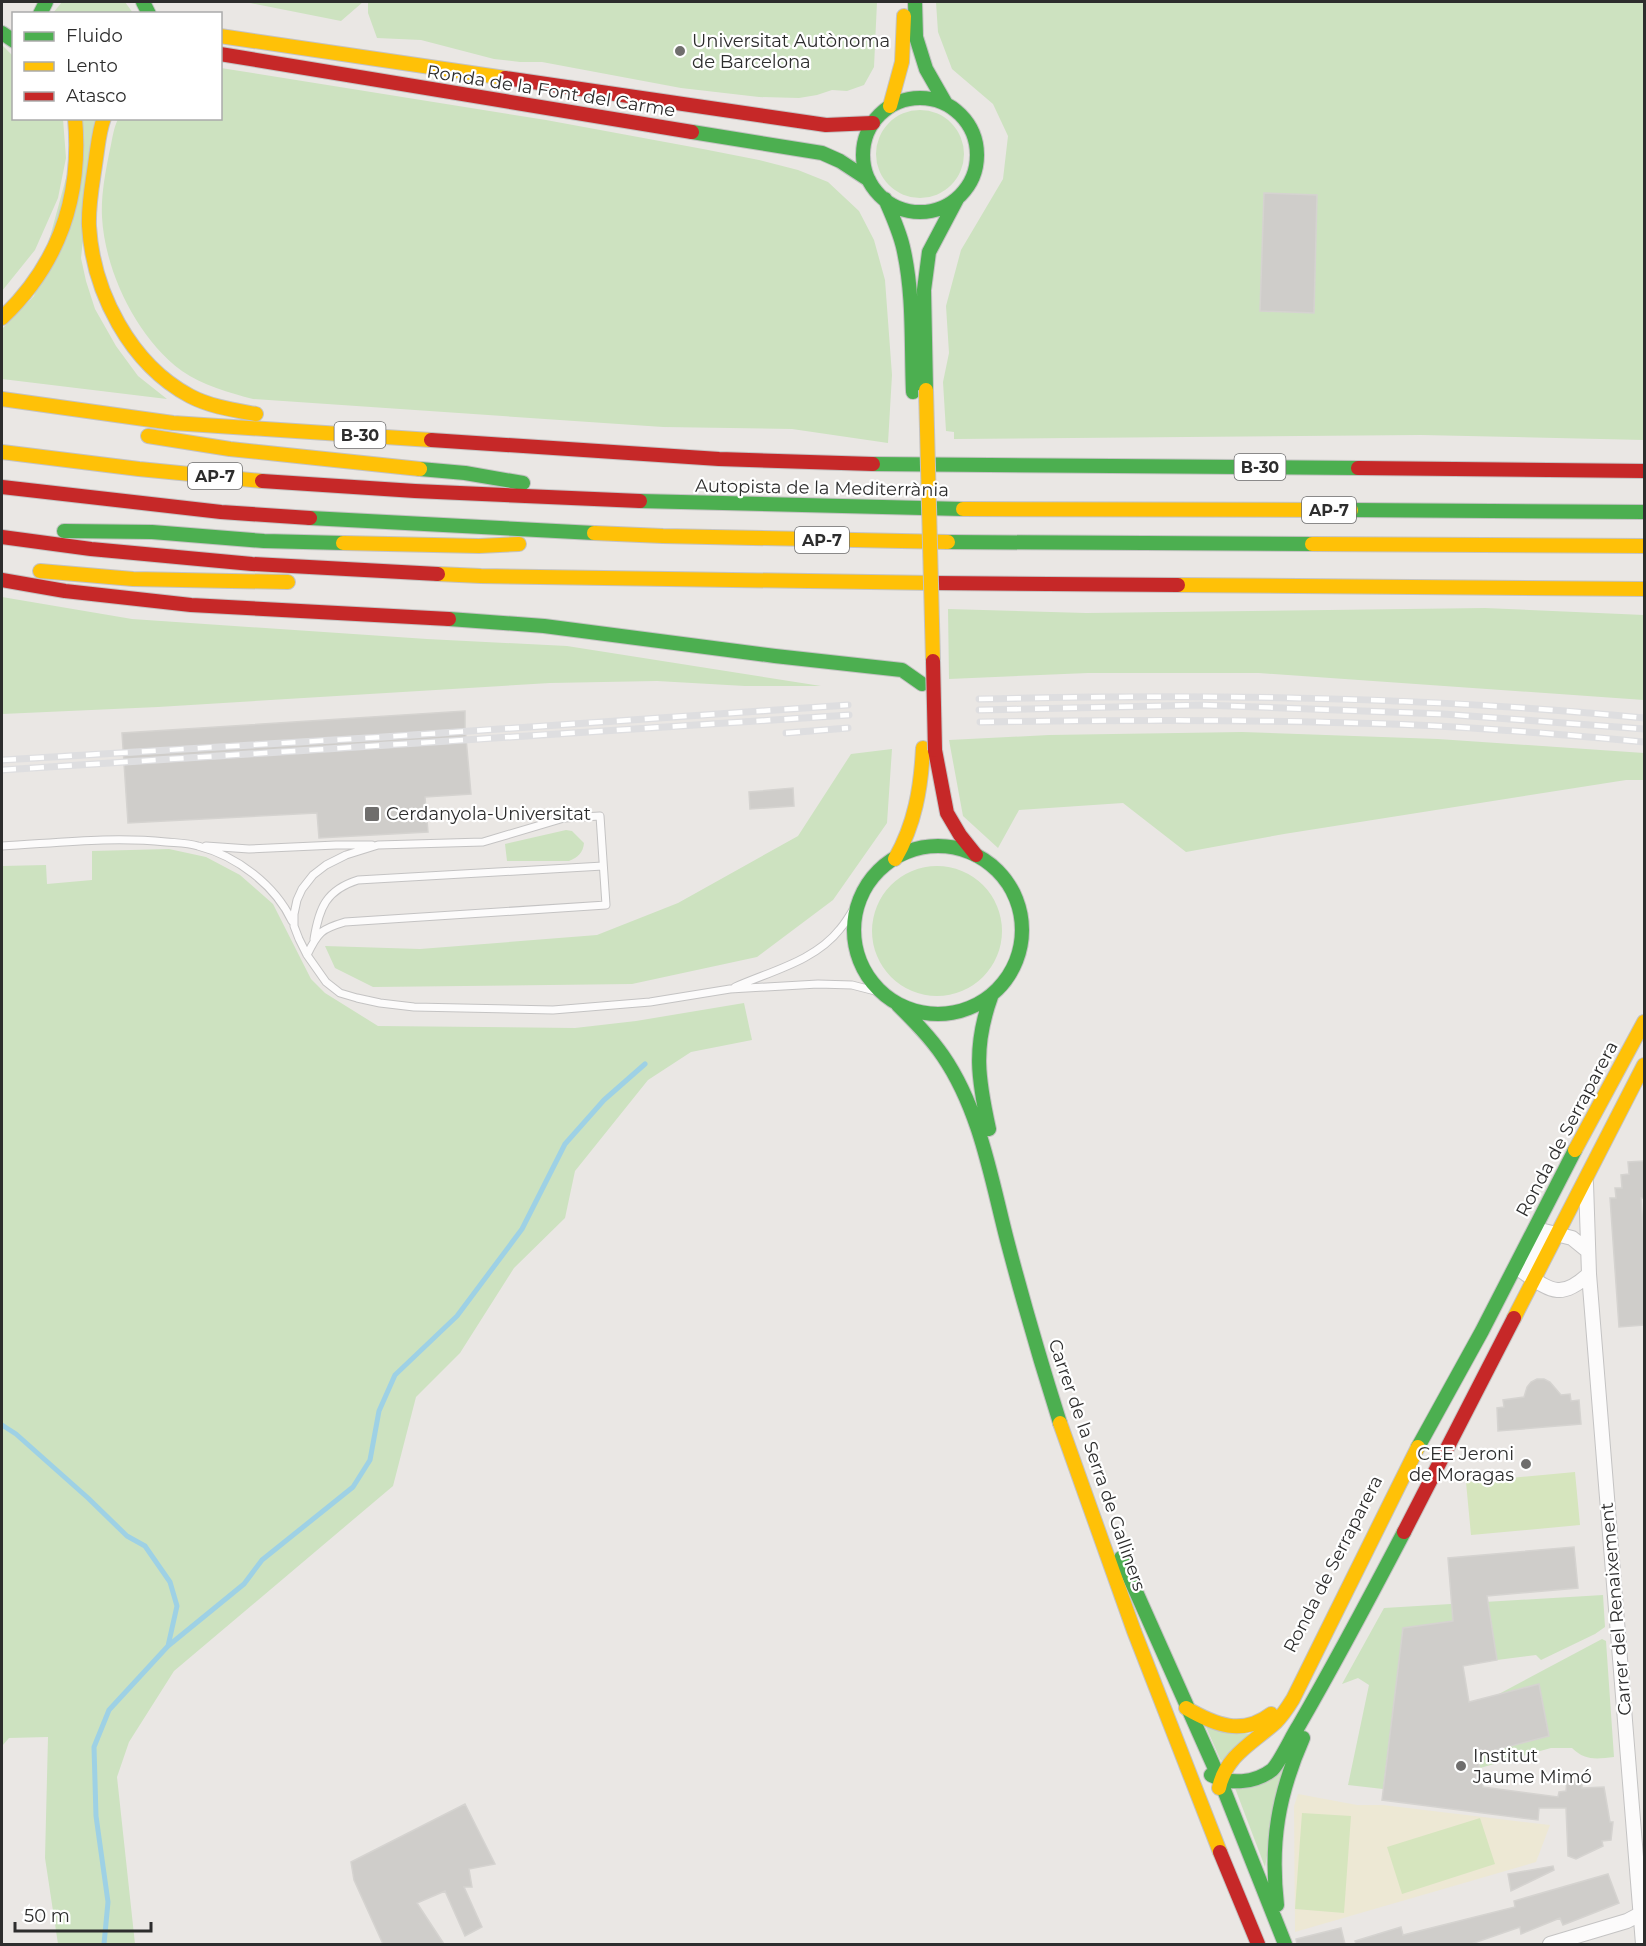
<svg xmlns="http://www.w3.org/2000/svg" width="1646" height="1946" font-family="Montserrat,sans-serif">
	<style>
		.green { fill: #cde2c0 }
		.sand { fill: #ede8d4 }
		.pitch { fill: #d6e5be }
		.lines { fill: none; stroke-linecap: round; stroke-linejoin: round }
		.stream { stroke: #9ed1e5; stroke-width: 5 }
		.building { fill: #cfcdca; stroke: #d5d3d0; stroke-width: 1.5 }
		.lane-casing { stroke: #c4c3c3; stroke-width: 9 }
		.street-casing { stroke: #c4c3c3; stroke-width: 16 }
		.fast-casing { stroke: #c4c3c3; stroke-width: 16 }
		.slow-casing { stroke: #c4c3c3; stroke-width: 16 }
		.jam-casing { stroke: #c4c3c3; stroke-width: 16 }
		.lane { stroke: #fcfbfb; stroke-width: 7 }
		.street { stroke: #fcfbfb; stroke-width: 14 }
		.fast { stroke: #4caf50; stroke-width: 14 }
		.slow { stroke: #ffc107; stroke-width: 14 }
		.jam { stroke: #c62828; stroke-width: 14 }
		.rail-casing { stroke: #dedee0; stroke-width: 7 }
		.rail { stroke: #fff; stroke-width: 4.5; stroke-dasharray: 14; stroke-linecap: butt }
		.slow-bridge-casing { stroke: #c4c3c3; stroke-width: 16; stroke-linecap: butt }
		.jam-bridge-casing { stroke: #c4c3c3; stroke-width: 16; stroke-linecap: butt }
		.slow-bridge { stroke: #ffc107; stroke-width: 14 }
		.jam-bridge { stroke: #c62828; stroke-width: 14 }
		.poi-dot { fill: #6f6e6d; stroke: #fff; stroke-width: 2 }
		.labels { text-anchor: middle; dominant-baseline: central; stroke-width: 4.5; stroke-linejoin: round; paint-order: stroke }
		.shield { fill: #fff; stroke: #6c6c6c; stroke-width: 1.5 }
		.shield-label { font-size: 16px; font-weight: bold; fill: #2d2d2d }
		.poi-label { font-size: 18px; fill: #2d2d2d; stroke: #fff; text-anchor: start }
		.street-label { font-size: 18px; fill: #2d2d2d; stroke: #fff }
	</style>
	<rect width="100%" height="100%" fill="#eae7e4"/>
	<path class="green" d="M62,2H125L133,13H53Z
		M245,2H363L341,21Z
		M368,2H877L874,67L864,85L847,91L832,90L817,95L799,98L759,97L681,88L542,62H520L494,59L421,40L377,38L368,13Z
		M936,2H1644V440L1421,435L954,439V432L946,431L943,382L949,353L946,306L961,250L1003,179L1008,136L993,104L952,69L938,32Z
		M2,45L13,56L14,118L63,119L66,158L58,198L35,250L2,291Z
		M221,68L546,120L703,149L759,160L798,170L828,182L859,211L874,240L885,280L892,375L888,443L792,429L663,427L253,399C230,393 202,385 182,371C137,338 105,272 102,217C101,196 105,174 109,154C112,142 113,129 118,119L220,118Z
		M876 154a44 44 0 1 1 88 0a44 44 0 1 1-88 0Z
		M82,119H96L81,258L86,281L95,309L116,346L138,376L167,399L2,379V329L34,296Z
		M2,597L132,619L427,639L567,646L821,686H745L657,681L550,683L158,707L2,714Z
		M1485,608L1644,615V700L1259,673H1088L949,679L948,609L1086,613Z
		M1242,732L1438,739L1644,753V780H1626L1284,834L1186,852L1123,803L1019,810L998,848L963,816L949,740L1049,735Z
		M892,749L887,823L833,900L757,957L632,984L373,987L335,968L325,946L420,949L597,935L678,903L798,836L851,754Z
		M566,830L572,831L584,843C583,853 578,857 569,861H507L505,844Z
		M169,849L206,857L240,875L273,904L311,979L325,993L378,1026L575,1028L636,1021L744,1003L752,1040L691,1052L648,1080L575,1171L565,1218L514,1268L460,1353L416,1397L393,1486L174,1671L129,1742L117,1777L135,1944H58L45,1858L48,1737L9,1738L2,1746V866L46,865L47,884L92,880V851Z
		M872 931a65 65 0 1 1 130 0a65 65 0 1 1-130 0Z
		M1603,1595L1605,1627L1595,1634L1541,1660L1536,1655L1497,1660L1490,1616L1403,1628L1383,1789L1348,1785L1369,1685L1358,1678L1342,1684L1384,1608Z
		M1602,1639L1606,1641L1614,1757C1597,1759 1585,1761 1572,1748H1551L1480,1768L1478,1755L1548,1736L1539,1684L1497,1695Z
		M1206,1727L1251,1734L1221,1761Z
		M1282,1770L1265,1867L1235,1788Z"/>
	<path class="sand" d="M1298,1794L1357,1805H1383L1550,1825L1536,1862L1295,1932L1294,1806Z"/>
	<path class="pitch" d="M1575,1472L1580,1525L1471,1535L1466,1482Z
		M1302,1813L1351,1816L1344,1913L1295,1909Z
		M1480,1818L1495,1864L1402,1894L1387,1847Z"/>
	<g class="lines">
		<path class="stream" d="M2,1425L16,1434L88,1498L127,1536L145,1546L170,1582L177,1606L168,1646L109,1710L94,1747L96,1816L108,1902L104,1944
			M168,1646L244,1584L262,1560L353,1487L370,1460L379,1411L395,1375L457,1316L522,1229L565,1144L604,1100L645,1064"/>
	</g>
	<path class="building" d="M1264,193L1317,195L1314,313L1260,311Z
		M465,711V727L471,794L425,797L428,832L319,838L317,813L128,823L122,733Z
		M793,788L794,806L750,809L749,792Z
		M1644,1161V1198H1641L1644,1242V1325L1619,1327L1610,1198H1616L1615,1188H1622L1621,1175L1629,1174L1628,1162Z
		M1537,1379H1544L1550,1382L1561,1395L1570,1394L1571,1401L1579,1400L1581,1424L1498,1431L1497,1408L1504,1407L1503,1400L1524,1397L1527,1387L1531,1382Z
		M1574,1547L1578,1588L1487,1596L1497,1660L1463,1666L1469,1702L1539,1684L1549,1736L1477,1755L1483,1787L1558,1797L1559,1792L1566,1791L1567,1780L1582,1782V1788L1604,1787L1610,1822H1613L1611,1840L1602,1841L1603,1846L1576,1859L1568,1856L1566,1808H1539L1538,1820L1382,1800L1403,1628L1453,1621L1448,1558Z
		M465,1804L495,1864L469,1869L472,1887H464L482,1927L465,1936L445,1891L417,1903L444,1944H383L354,1880L351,1862Z
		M1553,1866L1554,1870L1511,1891L1508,1874Z
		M1608,1874L1619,1903L1563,1925L1560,1918L1521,1934L1520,1927L1471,1944H1356L1355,1941L1401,1927L1403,1935L1515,1907L1514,1901Z
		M1341,1928L1345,1944H1297L1296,1939Z"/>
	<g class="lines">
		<g class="lane-casing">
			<path id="lane" d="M2,846C56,843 112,836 166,842C177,843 188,843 198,846C237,856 275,885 292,921
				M206,846L249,849L336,845H372
				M314,939C319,908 326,890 358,880L603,866
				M307,955C318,932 321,929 345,922L606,905L600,816L564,818L483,842L378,845L346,855L326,865L313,875L302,889L297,900L294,914V926L299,939L307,955L326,982L340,993L357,998L380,1003L414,1007L553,1010L650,1002L730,989L818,984L852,985L879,992
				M735,987C771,971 815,961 840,929C848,920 854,908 860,898"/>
		</g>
		<g class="street-casing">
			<path id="street" d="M1586,1183L1589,1274C1561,1300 1551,1291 1523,1272L1544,1231L1572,1238L1588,1251
				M1589,1274L1643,1944
				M1550,1944L1627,1921L1644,1912"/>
		</g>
		<g class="fast-casing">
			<path id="fast" d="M143,2L149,14
				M915,2L916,37L926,69L946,104
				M40,14L46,2
				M2,33L14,41
				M863 155a57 57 0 1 1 114 0a57 57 0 1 1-114 0Z
				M692,132L822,153L840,161L869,180
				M885,199C892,215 899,230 903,247C914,294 911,344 913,392
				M926,390L924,290L929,252L957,199
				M873,464L1358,468
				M420,469L465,473L523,483
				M640,501L963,509
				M1351,510L1644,512
				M310,518L594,533
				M64,531L152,532L264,541L343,543
				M948,542L1312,544
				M449,619L544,626L775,656L902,670L922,684
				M854 930a84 84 0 1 1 168 0a84 84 0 1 1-168 0Z
				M898,1005C914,1021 930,1037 943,1056C980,1110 991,1178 1007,1240C1023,1301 1041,1363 1060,1423
				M989,1129C978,1079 973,1047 991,997
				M1418,1447L1482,1331L1575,1150
				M1121,1558L1220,1780L1285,1944
				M1211,1775C1230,1785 1255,1783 1272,1770C1279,1764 1292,1736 1298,1727C1335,1663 1370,1597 1404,1532
				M1277,1905C1270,1843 1278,1795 1303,1738"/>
		</g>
		<g class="slow-casing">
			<path id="slow" d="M220,36L505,78
				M890,106L902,62L904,16
				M104,118C99,131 98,145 96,158C93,181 88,203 89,226C93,292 130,364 190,396C211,407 234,410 256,414
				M2,318C59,264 82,196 75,118
				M2,399L173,423L431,440
				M148,436L230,449L420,469
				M2,452L139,469L262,481
				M963,509L1351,510
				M594,533L663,536L948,542
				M343,543L479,546L519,544
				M1312,544L1644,546
				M40,571L133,579L288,582
				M438,574L481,576L933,583
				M1178,585L1644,589
				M895,859C915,824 921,788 923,748
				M1575,1150L1644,1022
				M1514,1318L1644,1065
				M1060,1423L1134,1631L1220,1852
				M1186,1708C1215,1725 1242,1736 1271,1714
				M1219,1788C1226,1755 1253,1743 1276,1722C1283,1715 1288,1707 1293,1699L1418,1447"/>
		</g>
		<g class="jam-casing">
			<path id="jam" d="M220,54L692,132
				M505,78L826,125L873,123
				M431,440L719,459L873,464
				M1358,468L1644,471
				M262,481L415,491L640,501
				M2,487L221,512L310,518
				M2,537L91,549L252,564L438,574
				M2,580L65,591L191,605L449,619
				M933,583L1178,585
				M935,750L947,813L960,835L976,855
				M1404,1532L1514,1318
				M1220,1852L1258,1944"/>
		</g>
		<use href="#lane" class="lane"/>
		<use href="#street" class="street"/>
		<use href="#fast" class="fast"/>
		<use href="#slow" class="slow"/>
		<use href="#jam" class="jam"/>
		<g class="rail-casing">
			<path id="rail" d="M979,699C1201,694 1423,696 1644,718
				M979,710L1202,705L1443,714L1644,729
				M980,722C1117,720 1254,719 1390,724C1475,727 1560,734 1644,742
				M786,733L848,728
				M2,760L383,737L848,705
				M2,770L849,715"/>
		</g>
		<use href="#rail" class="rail"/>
		<g class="slow-bridge-casing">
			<path id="slow-bridge" d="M926,390L933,661"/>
		</g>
		<g class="jam-bridge-casing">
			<path id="jam-bridge" d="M933,661L935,750"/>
		</g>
		<use href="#slow-bridge" class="slow-bridge"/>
		<use href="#jam-bridge" class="jam-bridge"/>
	</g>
	<g class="poi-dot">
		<circle cx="680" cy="51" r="6"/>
		<rect x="364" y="806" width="16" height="16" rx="3"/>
		<circle cx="1526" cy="1464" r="6"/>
		<circle cx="1461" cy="1766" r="6"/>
	</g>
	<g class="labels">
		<g class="shield">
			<rect x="334.5" y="422" width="51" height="26" rx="4.5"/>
			<rect x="1234.5" y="454" width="51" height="26" rx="4.5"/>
			<rect x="188" y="463" width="54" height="26" rx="4.5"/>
			<rect x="1302" y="497" width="54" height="26" rx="4.5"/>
			<rect x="795" y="527" width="54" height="26" rx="4.5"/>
		</g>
		<g class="shield-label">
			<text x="360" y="435">B-30</text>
			<text x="1260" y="467">B-30</text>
			<text x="215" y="476">AP-7</text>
			<text x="1329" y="510">AP-7</text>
			<text x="822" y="540">AP-7</text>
		</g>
		<g class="poi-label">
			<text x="692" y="41">Universitat Autònoma<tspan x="692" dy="21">de Barcelona</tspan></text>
			<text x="386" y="814">Cerdanyola-Universitat</text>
			<text x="1514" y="1454" text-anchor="end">CEE Jeroni<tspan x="1514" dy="21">de Moragas</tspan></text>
			<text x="1473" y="1756">Institut<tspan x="1473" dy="21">Jaume Mimó</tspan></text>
		</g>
		<g class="street-label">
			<text transform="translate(551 91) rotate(9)">Ronda de la Font del Carme</text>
			<text transform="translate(822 488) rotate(1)">Autopista de la Mediterrània</text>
			<text transform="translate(1567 1129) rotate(-62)">Ronda de Serraparera</text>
			<text transform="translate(1097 1465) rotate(71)">Carrer de la Serra de Galliners</text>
			<text transform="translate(1333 1564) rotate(-63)">Ronda de Serraparera</text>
			<text transform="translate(1616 1609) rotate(-95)">Carrer del Renaixement</text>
		</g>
	</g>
	<rect width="1646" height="1946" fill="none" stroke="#2d2d2d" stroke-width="6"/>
	<rect x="12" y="12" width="210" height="108" fill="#ffffff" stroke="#ababab" stroke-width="1.5"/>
	<rect x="24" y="32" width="30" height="9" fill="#4caf50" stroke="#ababab" stroke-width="1.5"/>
	<text x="66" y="42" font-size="18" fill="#2d2d2d">Fluido</text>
	<rect x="24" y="62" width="30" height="9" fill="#ffc107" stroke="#ababab" stroke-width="1.5"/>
	<text x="66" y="72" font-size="18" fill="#2d2d2d">Lento</text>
	<rect x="24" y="92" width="30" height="9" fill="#c62828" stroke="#ababab" stroke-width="1.5"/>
	<text x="66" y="102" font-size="18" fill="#2d2d2d">Atasco</text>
	<path d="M15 1922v9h136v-9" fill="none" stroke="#2d2d2d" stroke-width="3"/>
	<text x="24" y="1922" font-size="18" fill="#2d2d2d" stroke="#ffffff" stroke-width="4.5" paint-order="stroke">50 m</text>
</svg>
